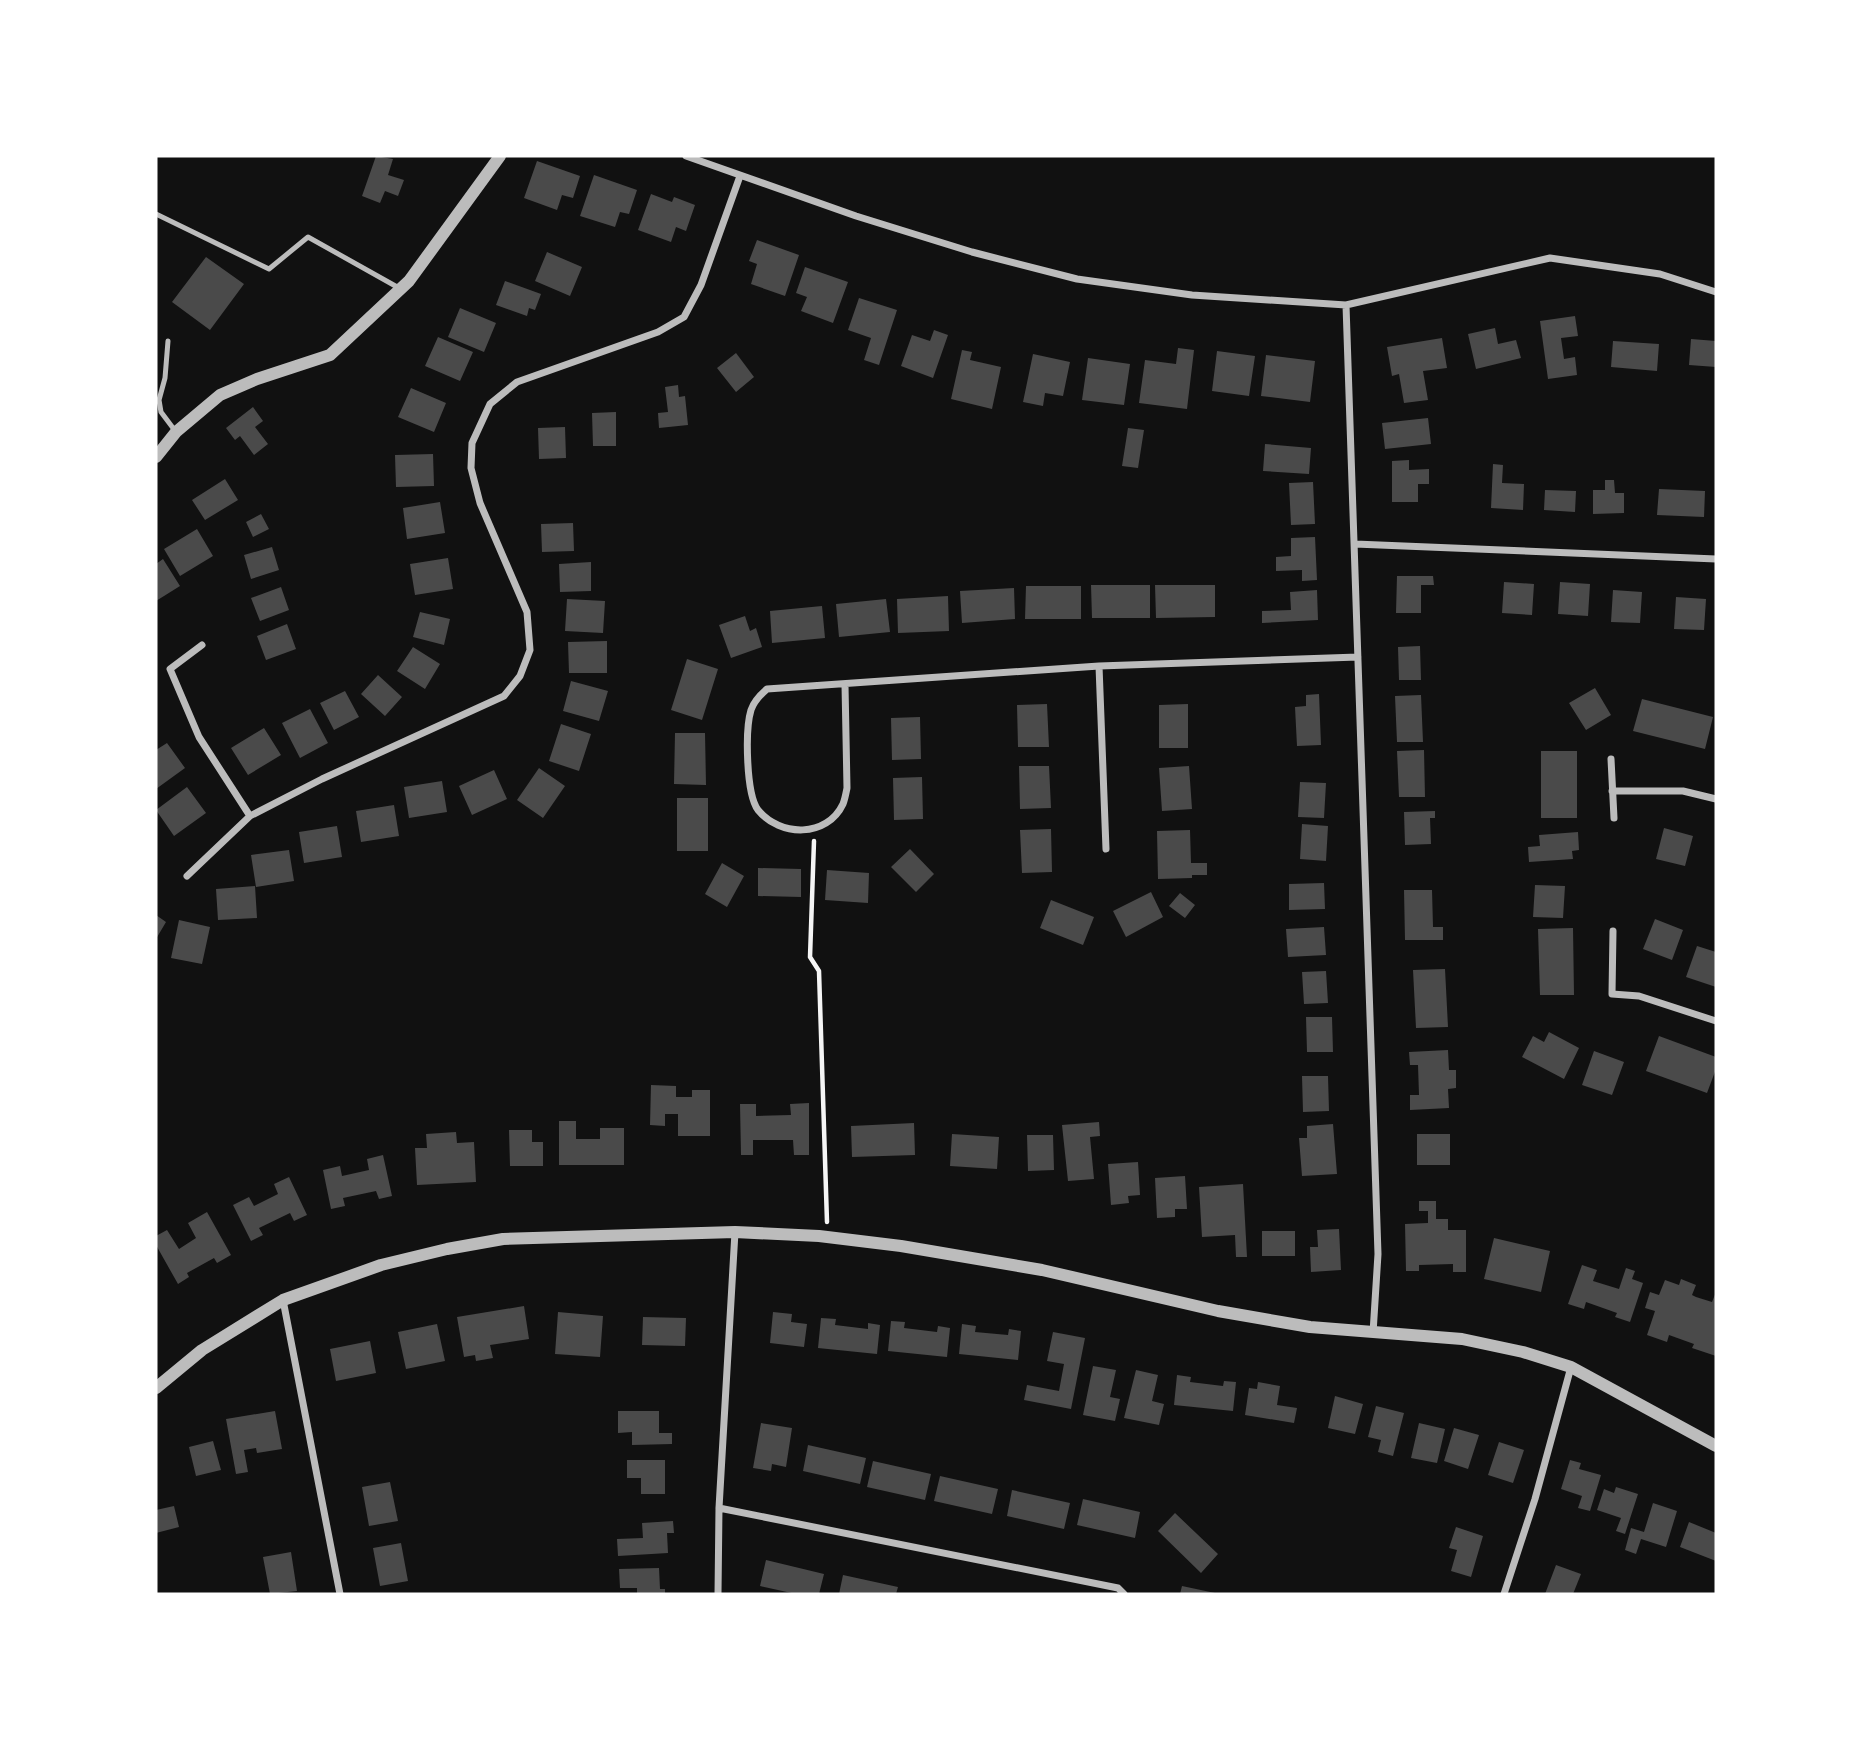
<svg xmlns="http://www.w3.org/2000/svg" width="1872" height="1750" font-family="Inter,sans-serif">
	<style>
		.building { fill: #4a4a4a }
		.lines { fill: none; stroke-linecap: round; stroke-linejoin: round }
		.path { stroke: #f5f5f5; stroke-width: 4.5 }
		.service { stroke: #bcbcbc; stroke-width: 5 }
		.minor { stroke: #bcbcbc; stroke-width: 7 }
		.tertiary { stroke: #bcbcbc; stroke-width: 12 }
	</style>
	<rect width="100%" height="100%" fill="#111"/>
	<path class="building" d="M376,156L393,159L388,175L404,180L398,196L385,191L380,203L362,196Z
		M537,161L580,176L573,198L562,195L557,210L524,198Z
		M594,175L637,190L629,214L620,212L615,227L580,216Z
		M651,194L672,202L674,197L695,205L686,231L676,227L671,242L638,230Z
		M757,240L799,255L785,296L751,284L757,264L749,261Z
		M547,252L582,267L570,296L535,281Z
		M206,257L244,284L210,330L172,302Z
		M805,267L848,282L833,323L801,311L807,297L796,293Z
		M505,281L541,294L535,310L529,308L527,316L496,305Z
		M859,298L897,310L879,365L864,360L871,338L848,330Z
		M460,308L496,323L484,352L448,337Z
		M1575,316L1578,336L1561,338L1564,359L1575,357L1577,375L1548,379L1540,321Z
		M1495,328L1498,344L1516,340L1521,358L1476,369L1468,334Z
		M934,330L948,335L933,378L901,366L912,335L930,341Z
		M438,337L473,352L460,381L425,366Z
		M1442,338L1447,368L1423,371L1428,400L1404,403L1399,374L1392,376L1387,347Z
		M1691,339L1716,341V367L1689,365Z
		M1613,341L1659,344L1657,371L1611,367Z
		M1178,348L1194,350L1187,409L1139,403L1145,360L1176,364Z
		M962,350L972,352L970,360L1001,367L992,409L951,399Z
		M1217,351L1255,356L1249,396L1212,391Z
		M736,353L754,377L736,392L717,368Z
		M1033,354L1070,362L1063,396L1045,393L1043,406L1023,402Z
		M1266,355L1315,361L1310,402L1261,396Z
		M1088,358L1130,364L1124,405L1082,400Z
		M678,385L679,397L685,396L688,425L659,428L658,413L668,412L665,387Z
		M411,388L446,403L434,432L398,417Z
		M253,407L263,421L255,427L268,444L254,455L240,436L235,440L226,428Z
		M616,412V446H593L592,413Z
		M1428,418L1431,444L1385,449L1382,423Z
		M565,427L566,458L539,459L538,428Z
		M1128,428L1144,430L1138,468L1122,466Z
		M1265,444L1311,448L1309,474L1263,471Z
		M433,454L434,486L396,487L395,455Z
		M1409,460V470L1429,469V484H1418V502H1392V461Z
		M1493,464L1503,465L1502,483L1524,484L1523,510L1491,508Z
		M225,479L238,500L205,520L192,500Z
		M1605,480H1614L1615,493H1624V513L1593,514V490H1605Z
		M1313,482L1315,524L1291,525L1289,483Z
		M1659,489L1705,491L1704,517L1657,515Z
		M1545,490L1576,491L1575,512L1544,510Z
		M440,502L445,533L407,539L403,508Z
		M261,514L269,529L253,537L246,522Z
		M573,523L574,551L542,552L541,524Z
		M197,529L213,556L180,576L164,549Z
		M1315,537L1317,580L1302,581V570L1276,571V557L1291,556V538Z
		M272,547L279,570L251,579L244,555Z
		M448,558L453,589L415,595L410,564Z
		M163,559L180,586L156,601V564Z
		M591,562V591L560,592L559,564Z
		M1397,576H1433L1434,585H1421V613H1396Z
		M1504,582L1534,584L1532,615L1502,613Z
		M1560,582L1590,584L1588,616L1558,614Z
		M1091,585H1150V618H1092Z
		M1155,585H1215V617L1156,618Z
		M1026,586H1081V619H1025Z
		M281,587L289,610L260,621L251,598Z
		M1014,588L1015,619L962,623L960,591Z
		M1317,590L1318,620L1262,623V611L1291,610L1290,592Z
		M1613,590L1642,592L1640,623L1611,622Z
		M948,596L949,631L898,633L897,599Z
		M1676,597L1706,599L1704,630L1674,629Z
		M567,599L605,601L603,633L565,631Z
		M886,599L890,632L839,637L836,604Z
		M822,606L825,638L772,643L770,611Z
		M420,612L450,619L444,645L413,637Z
		M745,616L750,631L756,628L762,647L731,658L719,625Z
		M287,624L296,649L266,660L257,636Z
		M607,641V673H569L568,642Z
		M1420,646L1421,680H1399L1398,647Z
		M413,647L440,664L425,689L397,671Z
		M687,659L718,669L702,720L671,710Z
		M378,675L402,697L385,716L361,694Z
		M571,681L608,691L599,721L563,711Z
		M1595,688L1611,715L1586,730L1569,703Z
		M345,691L359,717L334,730L320,703Z
		M1319,694L1321,745L1297,746L1295,707L1306,706V695Z
		M1421,695L1423,742H1397L1395,696Z
		M1642,699L1713,717L1705,749L1633,731Z
		M1047,704L1049,747H1018L1017,705Z
		M1188,704V748H1159V705Z
		M310,709L328,743L300,758L282,723Z
		M920,717L921,759L892,760L891,718Z
		M561,724L591,734L579,771L549,761Z
		M264,728L281,755L248,775L231,748Z
		M675,733H705L706,785L674,784Z
		M167,743L185,768L156,789V750Z
		M1424,750L1425,797H1399L1397,751Z
		M1541,751H1577V818H1541Z
		M1019,766H1049L1051,808L1020,809Z
		M1189,766L1192,809L1162,811L1159,768Z
		M539,768L565,786L543,818L517,800Z
		M494,770L507,799L472,815L459,786Z
		M922,777L923,819L894,820L893,778Z
		M442,781L447,812L409,818L404,787Z
		M1300,782L1326,783L1324,818L1298,817Z
		M187,787L206,813L174,836L156,810Z
		M677,798H708V851H677Z
		M394,805L399,836L361,842L356,811Z
		M1435,811V818H1430L1431,844L1405,845L1404,812Z
		M1302,824L1328,826L1326,861L1300,859Z
		M337,826L342,857L304,863L299,832Z
		M1664,828L1693,836L1685,866L1656,859Z
		M1051,829L1052,872L1022,873L1020,830Z
		M1190,830L1191,863H1207V875H1192V878L1158,879L1157,831Z
		M1578,832L1579,850L1572,851L1573,859L1529,862L1528,847L1540,846L1539,835Z
		M910,849L934,874L916,892L891,867Z
		M289,850L294,881L256,887L251,855Z
		M722,863L744,876L727,907L705,894Z
		M758,868L801,869V897L758,896Z
		M827,870L869,873L868,903L825,900Z
		M1324,883L1325,909L1289,910V884Z
		M1535,885L1565,886L1563,918L1533,917Z
		M255,886L257,918L218,920L216,889Z
		M1404,890H1432L1433,927H1443V940H1405Z
		M1151,892L1163,917L1126,937L1113,911Z
		M1180,893L1195,905L1185,918L1169,906Z
		M1051,900L1094,917L1083,945L1040,928Z
		M156,915L166,922L156,939Z
		M1655,919L1683,930L1672,960L1643,949Z
		M179,920L210,927L202,964L171,958Z
		M1324,927L1326,955L1288,957L1286,929Z
		M1573,928L1574,995H1540L1538,929Z
		M1697,946L1716,952V987L1686,977Z
		M1445,969L1448,1027L1416,1028L1413,970Z
		M1326,971L1328,1003L1304,1004L1302,972Z
		M1306,1017H1332L1333,1052H1307Z
		M1549,1032L1579,1048L1564,1079L1522,1057L1533,1036L1544,1042Z
		M1659,1036L1716,1057V1069L1707,1093L1646,1071Z
		M1448,1050L1449,1070H1456V1088L1448,1089L1449,1108L1410,1110V1095H1419L1418,1065H1410L1409,1052Z
		M1594,1051L1624,1062L1612,1095L1582,1085Z
		M1302,1076H1328L1329,1111L1303,1112Z
		M651,1085L676,1086V1097H692V1090H710V1136H678V1114H665V1126L650,1125Z
		M809,1103V1155H794L793,1140H753V1155H741L740,1104H756V1116L791,1115L790,1104Z
		M559,1121H576V1139H600V1128H624V1165H559Z
		M1099,1122L1100,1136L1090,1137L1094,1179L1068,1181L1062,1125Z
		M914,1123L915,1155L852,1157L851,1126Z
		M1333,1124L1337,1174L1302,1176L1299,1138H1307V1126Z
		M509,1130H532V1142H543V1166H510Z
		M456,1132L457,1143L474,1142L476,1182L417,1185L415,1148H427L426,1134Z
		M952,1134L999,1137L997,1169L950,1166Z
		M1417,1134H1450V1165H1417Z
		M1027,1135H1053L1054,1170L1028,1171Z
		M383,1155L392,1196L379,1199L376,1191L343,1198L345,1206L331,1209L323,1170L340,1166L342,1176L369,1170L367,1159Z
		M1138,1162L1140,1195L1128,1196L1129,1203L1111,1205L1108,1164Z
		M1185,1176L1187,1209H1175V1217L1157,1218L1155,1178Z
		M289,1177L307,1215L294,1221L290,1213L259,1228L263,1235L251,1241L233,1205L249,1197L254,1206L278,1194L274,1184Z
		M1243,1184L1247,1257H1236L1235,1235L1202,1237L1199,1187Z
		M1419,1201H1436V1219H1448V1230H1466V1272H1453V1264L1419,1265V1271H1406L1405,1224L1428,1223V1211H1419Z
		M207,1212L231,1255L217,1263L214,1258L187,1273L189,1277L178,1284L156,1245V1236L167,1230L179,1249L196,1238L188,1223Z
		M1339,1229L1341,1270L1311,1272L1310,1247H1318L1317,1230Z
		M1262,1231H1295V1256H1262Z
		M1494,1238L1550,1251L1541,1292L1484,1279Z
		M1582,1265L1597,1270L1593,1281L1619,1289L1626,1268L1635,1271L1632,1279L1643,1283L1630,1322L1615,1317L1617,1313L1586,1302L1584,1309L1568,1304Z
		M1681,1279L1696,1285L1692,1295L1696,1297L1712,1302L1716,1292V1356L1692,1348L1694,1344L1669,1335L1667,1342L1647,1335L1655,1311L1645,1308L1650,1292L1659,1295L1665,1280L1679,1285Z
		M524,1306L529,1339L490,1345L493,1358L476,1361L475,1355L464,1357L457,1317Z
		M558,1312L603,1316L600,1357L555,1354Z
		M773,1312L792,1314L791,1322L807,1324L804,1347L770,1343Z
		M643,1317L686,1318L685,1346L642,1345Z
		M821,1318L836,1319L835,1325L868,1329V1323L880,1325L877,1354L818,1348Z
		M891,1321L905,1322L904,1328L937,1332L938,1326L950,1328L947,1357L888,1351Z
		M437,1324L445,1361L406,1369L398,1332Z
		M962,1324L976,1326L975,1332L1008,1335L1009,1329L1021,1331L1018,1360L959,1354Z
		M1053,1332L1085,1338L1071,1409L1024,1400L1027,1385L1059,1391L1064,1364L1047,1361Z
		M370,1341L376,1373L336,1381L330,1349Z
		M1093,1366L1116,1370L1110,1397L1120,1399L1115,1421L1083,1415Z
		M1136,1370L1158,1375L1152,1401L1164,1404L1159,1425L1124,1418Z
		M1177,1375L1191,1377L1190,1382L1223,1386L1224,1381L1236,1382L1233,1411L1174,1405Z
		M1258,1382L1280,1386L1277,1405L1297,1408L1294,1423L1245,1415L1249,1388L1257,1389Z
		M1335,1396L1363,1404L1355,1434L1328,1428Z
		M1376,1406L1404,1413L1393,1456L1378,1452L1381,1440L1368,1437Z
		M275,1411L282,1449L257,1453L256,1448L244,1450L248,1472L236,1474L226,1419Z
		M618,1411H659V1433H672V1444L632,1445V1432L618,1433Z
		M761,1423L792,1428L786,1467L772,1464L771,1471L753,1468Z
		M1419,1423L1445,1429L1437,1463L1411,1458Z
		M1454,1428L1479,1435L1468,1469L1444,1461Z
		M213,1441L221,1470L196,1476L189,1447Z
		M1499,1442L1524,1450L1513,1483L1488,1475Z
		M808,1445L866,1458L860,1484L803,1471Z
		M627,1460H665V1494H641V1478H627Z
		M1570,1460L1581,1463L1579,1469L1601,1475L1590,1511L1578,1508L1582,1496L1561,1489Z
		M873,1461L931,1474L925,1500L867,1487Z
		M940,1476L998,1489L992,1514L934,1501Z
		M390,1482L398,1521L369,1526L362,1487Z
		M1616,1487L1638,1494L1625,1534L1616,1531L1621,1518L1597,1510L1604,1489L1614,1493Z
		M1012,1490L1070,1503L1064,1529L1007,1516Z
		M1083,1499L1140,1512L1135,1538L1077,1525Z
		M1653,1503L1677,1511L1666,1547L1641,1539L1636,1554L1625,1550L1631,1528L1644,1532Z
		M174,1506L179,1527L156,1533V1510Z
		M1175,1513L1218,1554L1201,1573L1158,1531Z
		M673,1521L674,1533H667L668,1553L618,1556L617,1539L643,1538L642,1523Z
		M1689,1522L1716,1533V1561L1680,1547Z
		M1456,1527L1483,1536L1471,1577L1451,1571L1457,1550L1449,1548Z
		M401,1543L408,1581L380,1586L373,1548Z
		M291,1552L297,1591L270,1594L263,1557Z
		M766,1560L824,1574L819,1594H796L760,1586Z
		M1556,1565L1581,1574L1573,1594H1545Z
		M659,1568L660,1589H665V1594H637V1588H620L619,1569Z
		M843,1575L898,1587L896,1594H839Z
		M1182,1586L1215,1593L1214,1594H1180Z"/>
	<g class="lines">
		<path class="path" d="M814,841L810,957L819,971L827,1222"/>
		<path class="service" d="M156,214L269,269L308,237L399,288
			M168,341L165,378L159,400L161,412L176,432"/>
		<path class="minor" d="M686,156L856,216L972,252L1077,279L1192,295L1346,305L1550,258L1660,274L1716,292
			M1346,305L1378,1254L1373,1333
			M1355,544L1716,559
			M202,645L170,669L199,737L250,816
			M1099,666L1106,849
			M845,685L847,788C846,793 845,799 843,804C827,838 780,837 758,810C746,794 745,730 751,710C754,701 760,695 767,689L1099,666L1358,657
			M1611,759L1614,818
			M1612,791H1683L1716,799
			M187,876L250,816L322,779L504,696L520,676L530,650L527,612L480,503L471,468L472,443L490,404L517,382L658,332L684,317L701,285L740,176
			M1613,931L1612,994L1639,996L1716,1021
			M283,1300L340,1594
			M719,1508L1118,1588L1124,1594
			M718,1594L719,1508L735,1232
			M1504,1594L1535,1499L1571,1367"/>
		<path class="tertiary" d="M156,457L176,432L220,395L257,379L330,355L409,281L500,156
			M156,1388L202,1350L283,1300L381,1265L447,1249L503,1239L735,1232L819,1236L901,1246L1042,1270L1218,1311L1310,1327L1462,1339L1523,1352L1571,1367L1716,1446"/>
	</g>
	<rect width="1872" height="1750" fill="none" stroke="#ffffff" stroke-width="315"/>
</svg>
